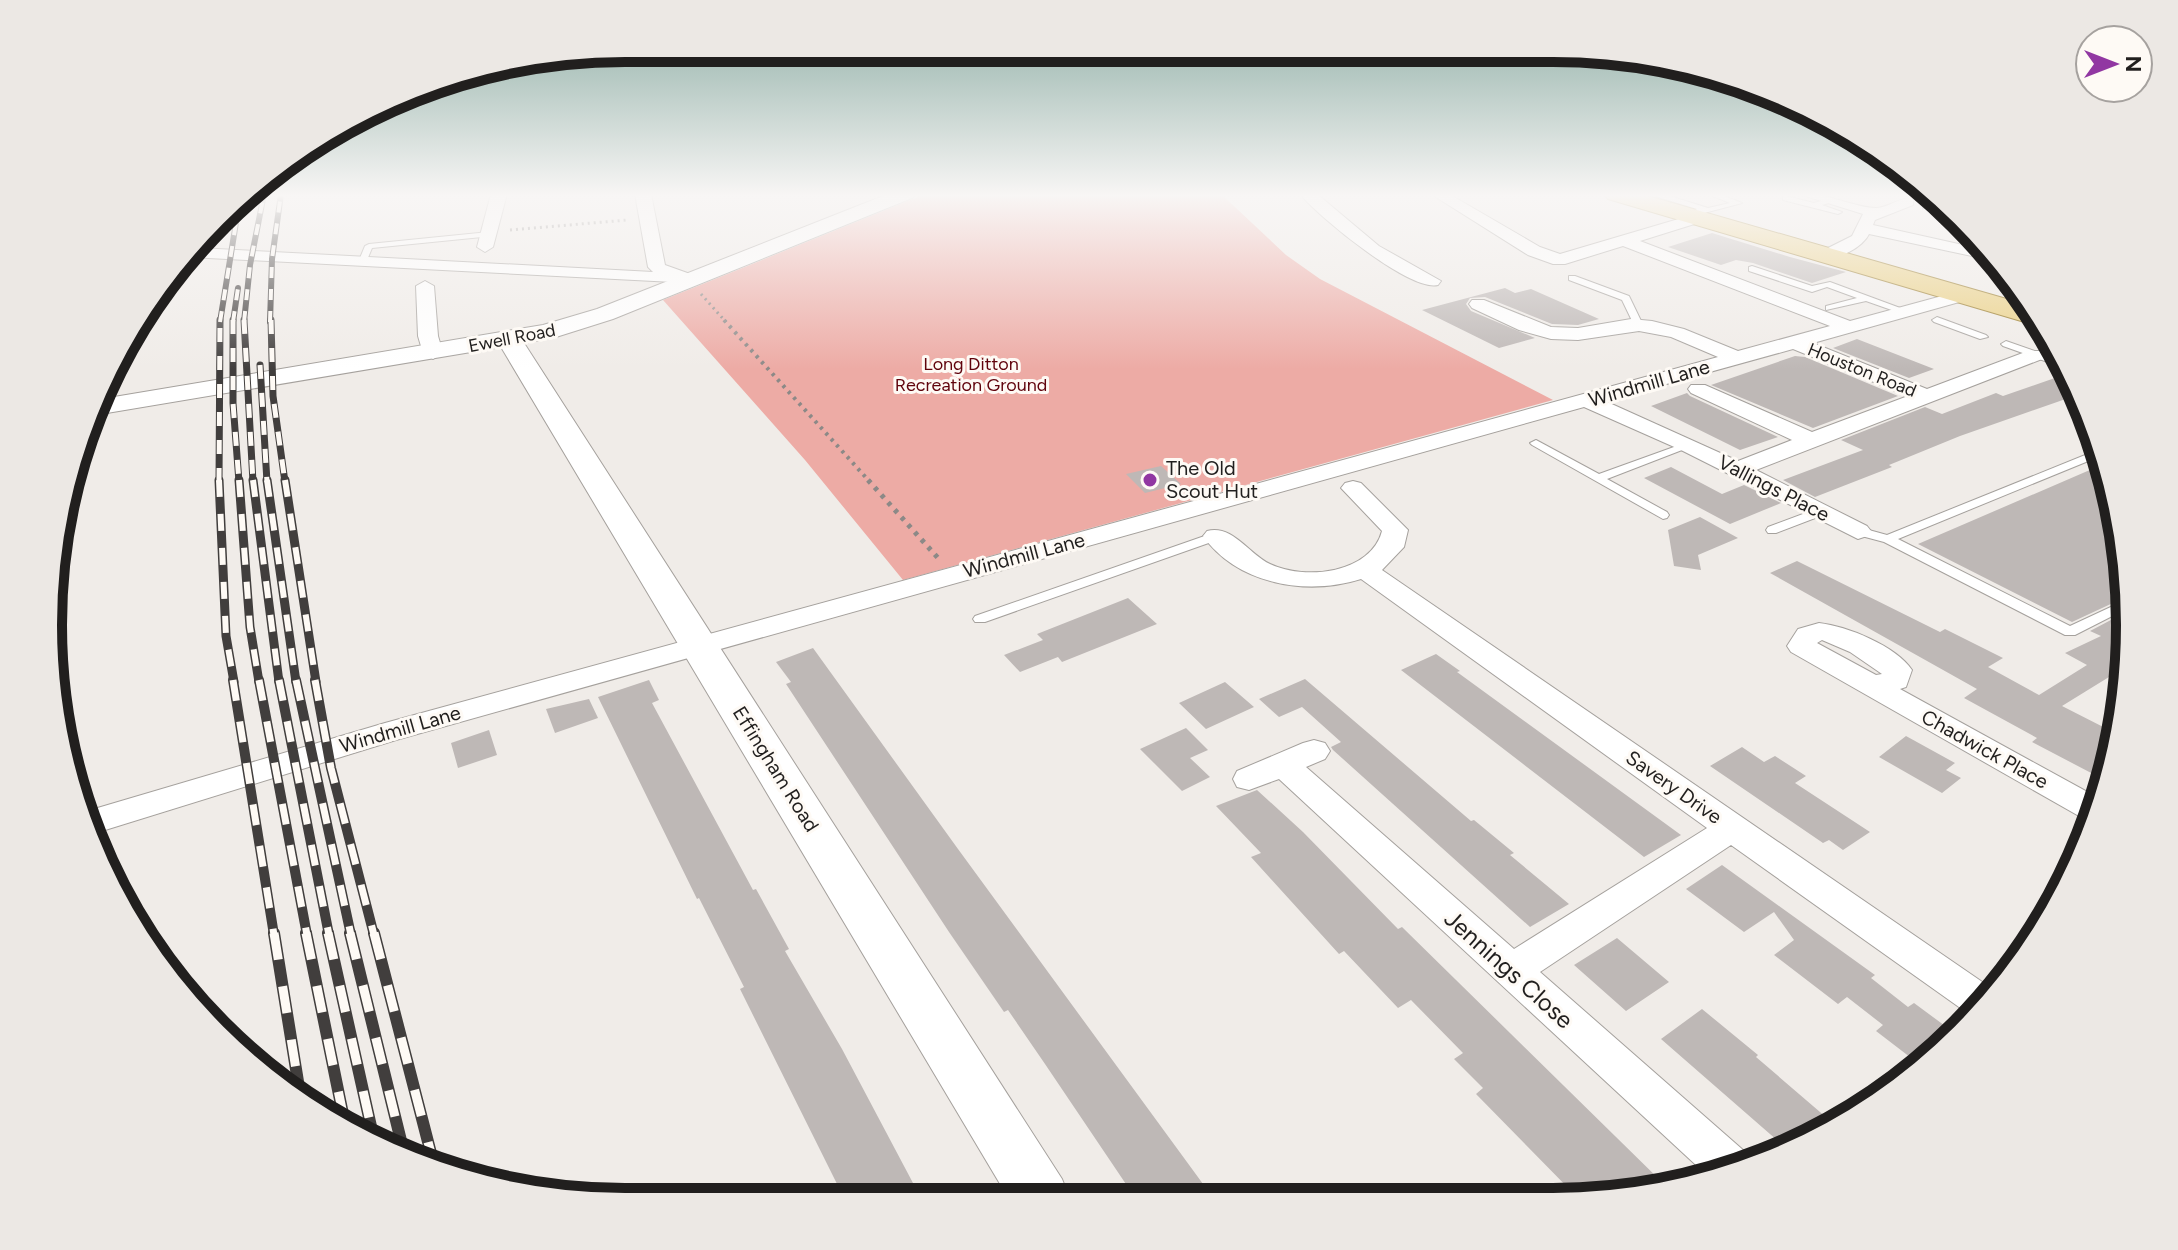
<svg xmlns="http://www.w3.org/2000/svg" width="2178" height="1250" font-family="Figtree,sans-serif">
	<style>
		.green { fill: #edaba5 }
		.building { fill: #beb8b6 }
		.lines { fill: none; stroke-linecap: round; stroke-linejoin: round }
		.service-casing { stroke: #a5a19d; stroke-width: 2 }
		.minor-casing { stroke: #a5a19d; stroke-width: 2 }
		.tertiary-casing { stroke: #a5a19d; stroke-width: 2 }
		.primary-casing { stroke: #9b7d2b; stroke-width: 2 }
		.path-far2 { stroke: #8c8987; stroke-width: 3; stroke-dasharray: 2 4; stroke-linecap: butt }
		.path-far1 { stroke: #8c8987; stroke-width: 4; stroke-dasharray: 3 5; stroke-linecap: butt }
		.path { stroke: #8c8987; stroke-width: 5; stroke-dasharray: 4 6; stroke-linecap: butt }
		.service { fill: #fff; fill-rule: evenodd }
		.minor { fill: #fff; fill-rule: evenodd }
		.tertiary { fill: #fff; fill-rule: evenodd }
		.primary { fill: #ead084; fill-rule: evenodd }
		.rail-far4-casing { stroke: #413e3d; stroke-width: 6 }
		.rail-far3-casing { stroke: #413e3d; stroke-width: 7 }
		.rail-far2-casing { stroke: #413e3d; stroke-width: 9 }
		.rail-far1-casing { stroke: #413e3d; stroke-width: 10 }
		.rail-casing { stroke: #413e3d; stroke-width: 12 }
		.rail-far4 { stroke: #fefaf5; stroke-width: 4; stroke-dasharray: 11; stroke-linecap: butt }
		.rail-far3 { stroke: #fefaf5; stroke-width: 5; stroke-dasharray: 14; stroke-linecap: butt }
		.rail-far2 { stroke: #fefaf5; stroke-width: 6; stroke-dasharray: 17; stroke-linecap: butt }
		.rail-far1 { stroke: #fefaf5; stroke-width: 7; stroke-dasharray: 21; stroke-linecap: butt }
		.rail { stroke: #fefaf5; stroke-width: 9; stroke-dasharray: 27; stroke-linecap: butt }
		.poi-dot { fill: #9137a2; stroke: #fefaf5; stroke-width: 3 }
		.labels { text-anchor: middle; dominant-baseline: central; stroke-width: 6; stroke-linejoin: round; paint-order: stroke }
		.far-street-label { font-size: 18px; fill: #211f1e; stroke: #fefaf5 }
		.far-park-label { font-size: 18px; fill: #60030c; stroke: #fefaf5 }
		.street-label { font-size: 20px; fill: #211f1e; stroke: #fefaf5 }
		.poi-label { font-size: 20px; fill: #211f1e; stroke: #fefaf5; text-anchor: start }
		.near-street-label { font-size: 24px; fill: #211f1e; stroke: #fefaf5 }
		.rim { fill: none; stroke: #211f1e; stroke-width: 10 }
	</style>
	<rect width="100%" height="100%" fill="#f0ece8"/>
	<path class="green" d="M925,194H1221L1286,255L1320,279L1553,400L903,580L805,460L663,300Z"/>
	<path class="building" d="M1712,233L1790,257L1846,272L1812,283L1753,263L1736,260L1721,265L1668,247Z
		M1505,288L1515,293L1531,289L1599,319L1578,325L1552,324L1485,297L1470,298L1466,304L1471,311L1535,338L1499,348L1422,310Z
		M1857,339L1934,369L1909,378L1833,348Z
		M1795,356L1805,357L1898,396L1813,428L1711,385Z
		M2072,372L2080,394L1960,436L1889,465L1892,467L1815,497L1783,480L1863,450L1841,440L1925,407L1942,414L1996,393L2003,396Z
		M1687,393L1690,396L1778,437L1740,450L1651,406Z
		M2106,463L2110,476L2128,596L2072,622L1918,544Z
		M1161,466L1181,484L1145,493L1126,474Z
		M1671,467L1722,494L1744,485L1781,503L1730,524L1644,478Z
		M1700,517L1738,538L1698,555L1701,570L1674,566L1668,530Z
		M1797,561L1940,632L1945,629L2003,658L1988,667L2039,695L2087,665L2065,653L2101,636L2090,631L2128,611L2126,685L2109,677L2062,706L2117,734L2111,762L2095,775L2032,742L2037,738L1964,698L1977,689L1770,573Z
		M1128,598L1157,624L1062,662L1058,657L1020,672L1004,655L1043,640L1037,634Z
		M813,648L958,849L1214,1199H1136L1045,1064L1008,1010L1004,1012L949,932L786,684L791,682L776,662Z
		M1436,654L1460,671L1457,672L1681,835L1644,857L1401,670Z
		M1305,679L1471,821L1474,820L1514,853L1510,855L1569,904L1530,927L1333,750L1331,747L1341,742L1302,707L1279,717L1259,699Z
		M649,680L659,700L652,703L753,890L756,889L789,949L785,951L842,1049L922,1200H845L740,989L744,987L699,898L697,899L598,697Z
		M1225,682L1254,707L1206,729L1179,703Z
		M589,699L598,718L555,733L546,709Z
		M1186,728L1208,750L1190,758L1210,777L1182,791L1140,749Z
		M489,730L497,755L458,768L451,743Z
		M1906,736L1955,763L1946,770L1961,778L1942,793L1879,757Z
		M1742,747L1764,762L1775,756L1806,776L1795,783L1870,832L1843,850L1829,840L1823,843L1710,766Z
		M1257,790L1303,832L1398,929L1402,927L1668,1188L1628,1197H1577L1476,1094L1483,1088L1454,1059L1463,1053L1411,1000L1398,1008L1344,951L1339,954L1251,857L1261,853L1216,806Z
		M1722,865L1875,975L1871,978L1908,1007L1914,1003L1956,1034L1919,1064L1876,1031L1883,1025L1847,997L1838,1004L1774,955L1794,940L1774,912L1744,932L1686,889Z
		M1617,938L1669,982L1626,1011L1574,965Z
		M1702,1009L1758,1055L1756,1057L1834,1124L1786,1148L1661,1039Z"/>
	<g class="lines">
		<g class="service-casing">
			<path id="service" d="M1635,194H1663L1708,208L1730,203L1708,194H1719L1742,203L1689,217L1685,215L1697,209L1658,197Z
				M1786,196L1814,203L1832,198V202L1822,205L1842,212L1838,214L1783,200V196Z
				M489,232H492V236L372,248L367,260L360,258L365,246L369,244Z
				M1752,266L1812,286L1830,282L1911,312L1903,314L1866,301L1826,310V306L1857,298L1827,287L1812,292L1749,271V267Z
				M1569,276H1575L1629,296L1643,325L1635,327L1622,300L1569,280Z
				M1937,317L1986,335L1988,337L1980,339L1934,322L1932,320Z
				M2006,341L2066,362L2070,370L2003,346L2001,344Z
				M1536,440L1599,474L1685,443H1693L1695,445L1607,479L1667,512L1669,515L1667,518L1663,519L1532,445L1530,443Z
				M2100,449L2103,455L1898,539L2070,626L2128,599V608L2075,635H2065L1884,542L1854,534L1852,531L1858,527L1887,535Z
				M1819,508L1823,509L1825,512L1823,515L1776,533H1768L1766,530L1768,527Z
				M1216,532L1222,536L1220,539L985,622H975L973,619L975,616Z"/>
		</g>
		<g class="minor-casing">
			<path id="minor" d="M491,194H507L493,247L485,252L477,247Z
				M635,194H651L665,265L693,275L696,279L693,283L189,257L198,248L653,272L648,267Z
				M1300,194H1317L1379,246L1441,281L1438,285C1410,292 1319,217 1300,194Z
				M1431,194H1449L1540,247L1560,254L1692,215H1704V221L1640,241L1850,321L1964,290L1970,291L1973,295L1970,299L1813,343L1927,389L2028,351H2042L2045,355L2042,359L1756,470L1867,526L1871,531L1867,536L1858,539L1681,450L1584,407L396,740L89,835L84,812L385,723L1718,357L1671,337L1639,331L1578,340L1551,339L1519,330L1472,308L1469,304L1472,300H1484L1551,327L1578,328L1631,319L1652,321L1684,329L1738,351L1830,326L1623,246L1565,264H1553L1528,255ZM1793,349L1908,396L1812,432L1705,385H1691L1688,389L1691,393L1792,440L1738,461L1605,401Z
				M1799,194C1830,193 1852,207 1876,208C1889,208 1900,196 1913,199V205L1875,220L1873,225L1990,251L2000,262L1869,234C1863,247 1837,261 1822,259L1820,255L1822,251L1852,236L1863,214Z
				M425,281L434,286L438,336L443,353L433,359L423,353L418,336L416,286Z
				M1353,481L1361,483L1408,530L1404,547L1382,570L1994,990L1973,1017L1731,845L1540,972L1751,1157L1754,1164L1739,1171L1710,1178L1279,779L1249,790L1237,787L1233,779L1237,771L1303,743L1314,740L1325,743L1330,751L1325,759L1306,767L1514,949L1707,828L1361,579C1307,596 1238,585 1203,536L1207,531C1232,524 1249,554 1270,564C1306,581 1371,573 1382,531L1341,488L1345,483Z
				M1819,623C1847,626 1896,646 1912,670L1906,687L1900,689L2102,800L2093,824L1791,652L1787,646L1798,629ZM1822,640L1850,652L1882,674L1876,675L1817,643Z"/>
		</g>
		<g class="tertiary-casing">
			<path id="tertiary" d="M888,194H915L912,198L613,319L556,337L524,343L1062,1179L1070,1199H1009L501,347L95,415L102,399L543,325L597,309Z"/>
		</g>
		<g class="primary-casing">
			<path id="primary" d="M1604,194H1641L2031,306L2042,325L2028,323L1608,199Z"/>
		</g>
		<path class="path-far2" d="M1922,208L1932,207L1956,215
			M510,230L627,220
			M701,294L726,322"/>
		<path class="path-far1" d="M724,320L870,482"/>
		<path class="path" d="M868,480L938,558"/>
		<use href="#service" class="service"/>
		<use href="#minor" class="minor"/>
		<use href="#tertiary" class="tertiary"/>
		<use href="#primary" class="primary"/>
		<g class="rail-far4-casing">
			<path id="rail-far4" d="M220,322L239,204
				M233,322L238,288
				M244,322L250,265L264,194
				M270,322L272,259L281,194"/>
		</g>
		<g class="rail-far3-casing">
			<path id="rail-far3" d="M233,320V403L239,482
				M244,320L253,482
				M271,320L273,396L285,482
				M260,365L267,482
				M219,482L220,320"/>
		</g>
		<g class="rail-far2-casing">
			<path id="rail-far2" d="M219,480L226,636L234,682
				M239,480L250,627L259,682
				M253,480L279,682
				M267,480L296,682
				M285,480L316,682"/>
		</g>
		<g class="rail-far1-casing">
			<path id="rail-far1" d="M233,680L274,935
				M259,680L307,935
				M279,680L329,935
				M296,680L351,935
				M315,680L331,768L374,935"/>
		</g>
		<g class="rail-casing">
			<path id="rail" d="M274,933L300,1094
				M306,933L346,1129
				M328,933L374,1140
				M350,933L404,1153
				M374,933L434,1165"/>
		</g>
		<use href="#rail-far4" class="rail-far4"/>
		<use href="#rail-far3" class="rail-far3"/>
		<use href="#rail-far2" class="rail-far2"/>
		<use href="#rail-far1" class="rail-far1"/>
		<use href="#rail" class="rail"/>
	</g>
	<linearGradient id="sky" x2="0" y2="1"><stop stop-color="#8baca3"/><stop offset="0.53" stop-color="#f8f6f5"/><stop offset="1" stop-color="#f8f6f5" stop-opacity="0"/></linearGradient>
	<rect width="2178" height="369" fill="url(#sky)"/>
	<circle class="poi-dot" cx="1150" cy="480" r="8"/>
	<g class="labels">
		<g class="far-street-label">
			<text transform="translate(512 338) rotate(-11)">Ewell Road</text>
			<text transform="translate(1862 370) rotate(22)">Houston Road</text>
		</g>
		<g class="far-park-label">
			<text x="971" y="364">Long Ditton<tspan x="971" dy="21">Recreation Ground</tspan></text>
		</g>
		<g class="street-label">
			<text transform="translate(1649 383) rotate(-16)">Windmill Lane</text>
			<text transform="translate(1774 488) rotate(27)">Vallings Place</text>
			<text transform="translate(1024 555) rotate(-15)">Windmill Lane</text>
			<text transform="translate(400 729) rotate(-16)">Windmill Lane</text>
			<text transform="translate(1985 749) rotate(29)">Chadwick Place</text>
			<text transform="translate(776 769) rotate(58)">Effingham Road</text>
			<text transform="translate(1674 787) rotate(35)">Savery Drive</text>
		</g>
		<g class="poi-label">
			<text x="1166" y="468">The Old<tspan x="1166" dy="23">Scout Hut</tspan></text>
		</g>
		<g class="near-street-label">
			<text transform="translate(1509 969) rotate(42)">Jennings Close</text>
		</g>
	</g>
	<path d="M0 0H2178V1250H0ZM625 62H1553A563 563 0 0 1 2116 625V625A563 563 0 0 1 1553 1188H625A563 563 0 0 1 62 625V625A563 563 0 0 1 625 62Z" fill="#ece8e4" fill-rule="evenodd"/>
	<path class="rim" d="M625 62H1553A563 563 0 0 1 2116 625V625A563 563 0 0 1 1553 1188H625A563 563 0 0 1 62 625V625A563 563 0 0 1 625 62Z"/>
	<g transform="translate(2114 64) rotate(90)"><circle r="38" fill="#fefaf5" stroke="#a6a29f" stroke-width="2"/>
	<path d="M0-6L14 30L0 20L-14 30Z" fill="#9137a2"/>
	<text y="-12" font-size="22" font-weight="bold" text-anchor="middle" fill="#211f1e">N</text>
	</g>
</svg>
